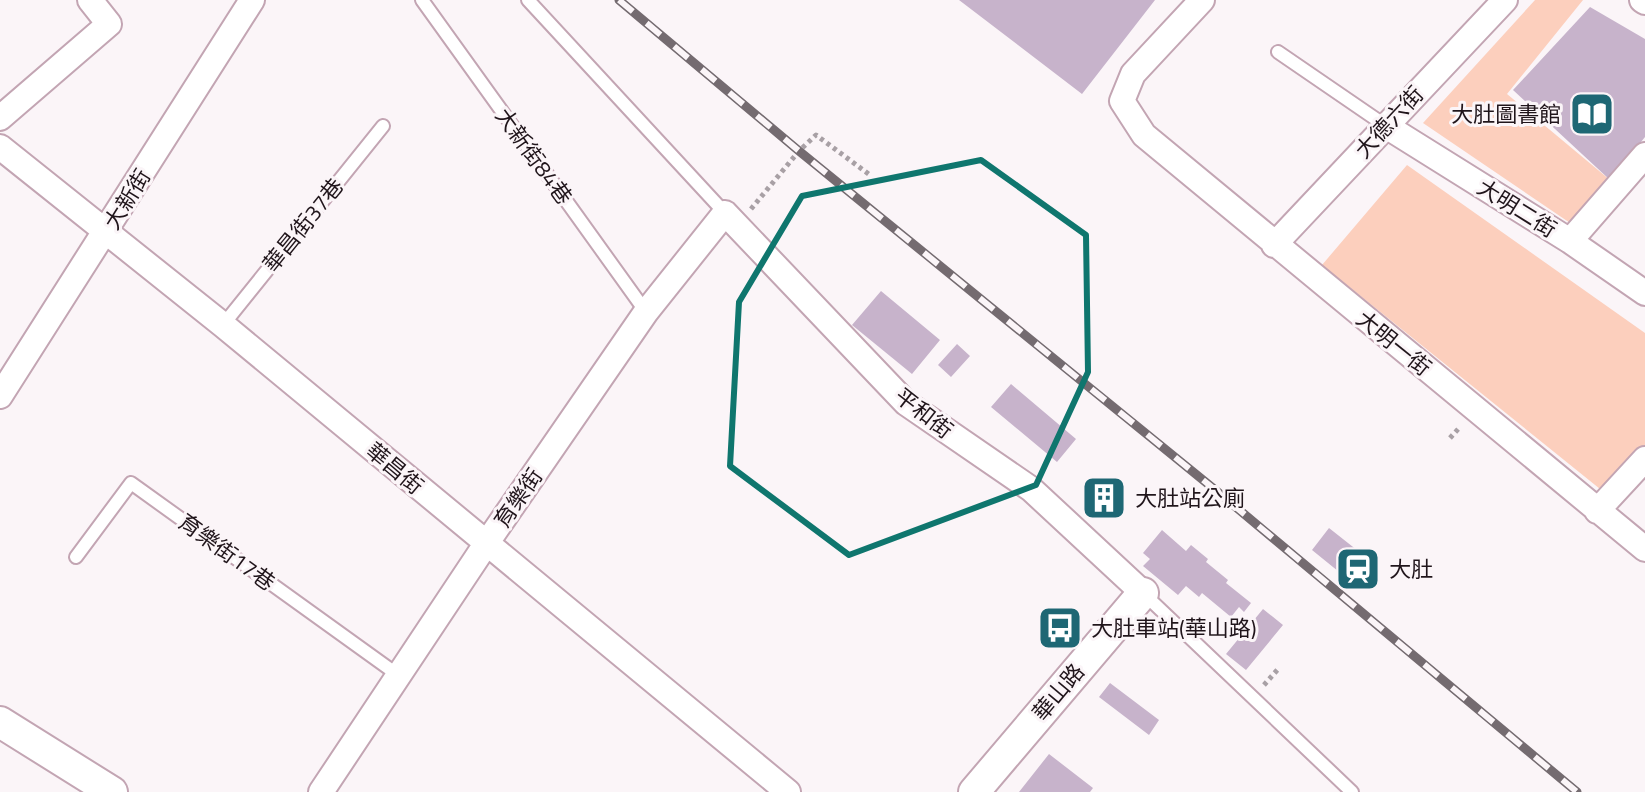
<svg xmlns="http://www.w3.org/2000/svg" width="1645" height="792" font-family="'Titillium Web','Noto Sans TC',sans-serif">
	<style>
		.green { fill: #fccfbd }
		.building { fill: #c7b3cb }
		.lines { fill: none; stroke-linecap: round; stroke-linejoin: round }
		.service-casing { stroke: #c3a5b3; stroke-width: 16 }
		.minor-casing { stroke: #c3a5b3; stroke-width: 28 }
		.tertiary-casing { stroke: #c3a5b3; stroke-width: 34 }
		.path { stroke: #a8a0a5; stroke-width: 5; stroke-dasharray: 4 4; stroke-linecap: butt }
		.service { stroke: #fff; stroke-width: 12 }
		.minor { stroke: #fff; stroke-width: 24 }
		.tertiary { stroke: #fff; stroke-width: 30 }
		.rail-casing { stroke: #746b70; stroke-width: 9 }
		.rail { stroke: #fbf5f8; stroke-width: 6; stroke-dasharray: 18; stroke-linecap: butt }
		.marked { fill: none; stroke: #0f766e; stroke-width: 6; stroke-linejoin: round }
		.labels { text-anchor: middle; dominant-baseline: central; stroke-width: 6; stroke-linejoin: round; paint-order: stroke }
		.poi-label { font-size: 22px; fill: #20151b; stroke: #fbf5f8; text-anchor: start }
		.street-label { font-size: 22px; fill: #20151b; stroke: #fbf5f8 }
	</style>
	<rect width="100%" height="100%" fill="#fbf5f8"/>
	<path class="green" d="M1535,0H1583L1507,94L1610,180L1576,227L1423,123Z
		M1407,165L1645,333V447L1605,493L1322,265Z"/>
	<path class="building" d="M959,0H1155L1082,94Z
		M1590,7L1645,39V137L1610,180L1513,90Z
		M881,291L940,340L912,374L852,325Z
		M957,344L970,356L951,377L938,365Z
		M1011,384L1076,439L1057,462L991,407Z
		M1100,477L1125,500L1107,518L1083,495Z
		M1329,528L1367,558L1349,580L1312,550Z
		M1162,530L1186,551L1191,545L1208,559L1206,562L1228,580L1226,583L1251,603L1244,612L1239,607L1231,617L1202,593L1199,597L1186,586L1178,595L1143,566L1150,559L1143,553Z
		M1263,609L1283,625L1246,670L1226,654Z
		M1110,683L1159,720L1149,735L1099,697Z
		M1049,754L1093,788L1090,792H1019Z"/>
	<g class="lines">
		<g class="service-casing">
			<path id="service" d="M422,0L646,312
				M528,0L725,213
				M1278,52L1386,126
				M223,325L383,126
				M76,557L131,483L398,675
				M1143,593L1352,792"/>
		</g>
		<g class="minor-casing">
			<path id="minor" d="M1202,0L1133,74L1122,101L1144,135L1645,549
				M1642,0L1645,2
				M0,118L109,24L90,0
				M1386,126L1570,241L1645,293
				M0,147L223,325L788,792
				M1570,241L1645,155
				M1274,245L1505,0
				M0,396L252,0
				M1597,511L1645,459
				M321,792L486,544L646,312L725,213L906,403L1031,489L1143,593"/>
		</g>
		<g class="tertiary-casing">
			<path id="tertiary" d="M0,722L112,792
				M974,792L1143,593"/>
		</g>
		<path class="path" d="M751,209L799,151L816,135L870,175
			M1450,438L1460,427
			M1264,685L1279,668"/>
		<use href="#service" class="service"/>
		<use href="#minor" class="minor"/>
		<use href="#tertiary" class="tertiary"/>
		<g class="rail-casing">
			<path id="rail" d="M619,0L799,151L1219,493L1577,792"/>
		</g>
		<use href="#rail" class="rail"/>
	</g>
	<path class="marked" d="M981,160L1086,235L1088,372L1036,485L849,555L730,466L739,302L802,196Z"/>
	<defs>
		<g id="library-square" transform="scale(2.3)"><rect x="-9" y="-9" width="18" height="18" rx="4" fill="#1e6774" stroke="#fbf5f8"/><path d="M-6-4Q-3-5.5-.7-3.5V5Q-3 3-6 4ZM6-4Q3-5.5 .7-3.5V5Q3 3 6 4Z" fill="#fff"/></g>
		<g id="building-square" transform="scale(2.3)"><rect x="-9" y="-9" width="18" height="18" rx="4" fill="#1e6774" stroke="#fbf5f8"/><path d="M-4-6H4V6H1V3H-1V6H-4ZM-2.5-4.3h1.7v1.8h-1.7ZM.8-4.3h1.7v1.8H.8ZM-2.5-1h1.7V.8h-1.7ZM.8-1h1.7V.8H.8Z" fill="#fff"/></g>
		<g id="station-square" transform="scale(2.3)"><rect x="-9" y="-9" width="18" height="18" rx="4" fill="#1e6774" stroke="#fbf5f8"/><path d="M-3-6H3Q5-6 5-4V2Q5 4 3 4L4.5 6H3L1.5 4h-3L-3 6H-4.5L-3 4Q-5 4-5 2V-4Q-5-6-3-6ZM-3.5-4v3h7v-3ZM-3.5 1v1.5H-2V1ZM2 1v1.5H3.5V1Z" fill="#fff"/></g>
		<g id="bus-square" transform="scale(2.3)"><rect x="-9" y="-9" width="18" height="18" rx="4" fill="#1e6774" stroke="#fbf5f8"/><path d="M-5-6H5V4H4V6H2V4H-2V6H-4V4H-5ZM-3.5-4V0h7V-4ZM-3.5 1.2v1.5H-2V1.2ZM2 1.2v1.5H3.5V1.2Z" fill="#fff"/></g>
	</defs>
	<g fill-rule="evenodd">
		<use href="#library-square" x="1592" y="114"/>
		<use href="#building-square" x="1104" y="498"/>
		<use href="#station-square" x="1358" y="569"/>
		<use href="#bus-square" x="1060" y="628"/>
	</g>
	<g class="labels">
		<g class="poi-label">
			<text x="1561" y="114" text-anchor="end">大肚圖書館</text>
			<text x="1135" y="498">大肚站公廁</text>
			<text x="1389" y="569">大肚</text>
			<text x="1091" y="628">大肚車站(華山路)</text>
		</g>
		<g class="street-label">
			<text transform="translate(1389 122) rotate(-47)">大德六街</text>
			<text transform="translate(534 156) rotate(54)">大新街84巷</text>
			<text transform="translate(127 199) rotate(-58)">大新街</text>
			<text transform="translate(1517 208) rotate(32)">大明二街</text>
			<text transform="translate(303 225) rotate(-51)">華昌街37巷</text>
			<text transform="translate(1394 343) rotate(39)">大明一街</text>
			<text transform="translate(924 413) rotate(38)">平和街</text>
			<text transform="translate(395 468) rotate(40)">華昌街</text>
			<text transform="translate(518 498) rotate(-55)">育樂街</text>
			<text transform="translate(227 552) rotate(36)">育樂街17巷</text>
			<text transform="translate(1058 692) rotate(-50)">華山路</text>
		</g>
	</g>
</svg>
